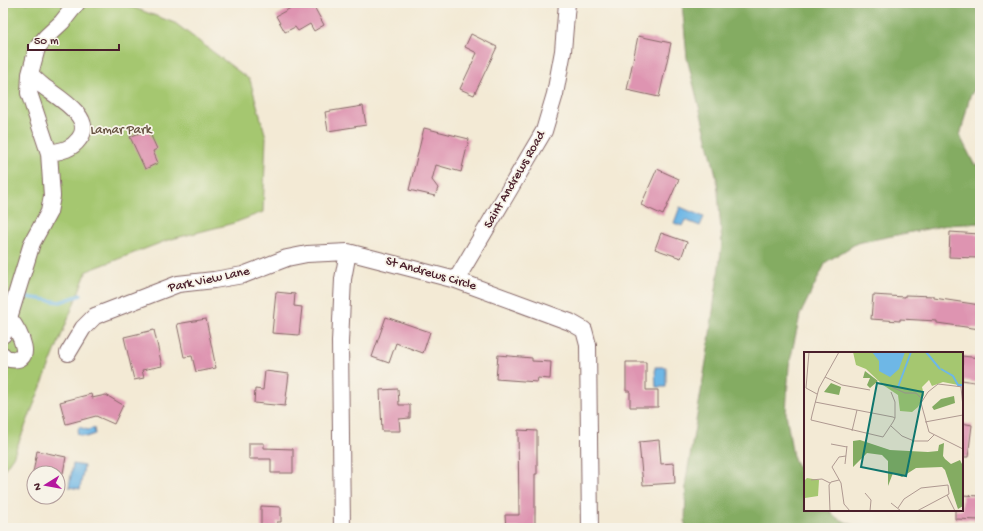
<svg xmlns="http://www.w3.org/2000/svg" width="983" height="531" font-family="'Gochi Hand',sans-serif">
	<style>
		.green { fill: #a5c770; stroke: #78734e }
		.forest { fill: #84ac62; stroke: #676646 }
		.water { fill: #6eb7e6; stroke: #5c6b88 }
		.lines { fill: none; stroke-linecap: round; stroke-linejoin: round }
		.stream { stroke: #6eb7e6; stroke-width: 3.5 }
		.building { fill: #de94b1 }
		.minor-casing { stroke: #856666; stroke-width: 18 }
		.minor { stroke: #fff; stroke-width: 16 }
		.labels { text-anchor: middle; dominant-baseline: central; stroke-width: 3.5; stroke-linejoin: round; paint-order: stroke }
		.park-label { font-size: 13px; fill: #655140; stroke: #f7f3e8 }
		.street-label { font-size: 13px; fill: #4a1f2b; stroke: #f7f3e8 }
		.inset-river { fill: none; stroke: #6eb7e6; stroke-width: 2 }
		.inset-road { fill: none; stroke: #af9991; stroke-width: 1 }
		.view { fill: #0f766e; fill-opacity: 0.15; stroke: #0f766e; stroke-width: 2 }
		.inset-edge { fill: none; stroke: #4a1f2b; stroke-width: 2 }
	</style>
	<rect width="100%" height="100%" fill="#f7f3e8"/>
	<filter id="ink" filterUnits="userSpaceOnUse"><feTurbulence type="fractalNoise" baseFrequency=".025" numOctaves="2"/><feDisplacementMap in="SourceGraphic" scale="8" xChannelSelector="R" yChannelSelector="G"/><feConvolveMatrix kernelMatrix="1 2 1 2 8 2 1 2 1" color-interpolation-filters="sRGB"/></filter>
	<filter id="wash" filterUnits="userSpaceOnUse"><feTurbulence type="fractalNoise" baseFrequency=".012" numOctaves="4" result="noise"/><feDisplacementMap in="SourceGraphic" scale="16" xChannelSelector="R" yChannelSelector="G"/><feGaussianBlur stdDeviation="0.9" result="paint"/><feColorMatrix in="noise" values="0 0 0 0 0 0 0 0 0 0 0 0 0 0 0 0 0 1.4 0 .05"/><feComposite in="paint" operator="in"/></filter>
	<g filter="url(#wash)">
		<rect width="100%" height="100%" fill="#f3ead5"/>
		<path class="green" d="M3,3H67L74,7L121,3L175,23L250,80L266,137L263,212L234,223L168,240L87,271L13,457L3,471Z"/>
		<path class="forest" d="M682,3H972L980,14V82L970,96L960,136L974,164L980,165V223L947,225L857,243L826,262L800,315L789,366L786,413L793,457L805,480V510H829L837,518L859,528H685L686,480L707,356L722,244L717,179L687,58Z"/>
		<path class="water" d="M680,207L704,217L700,226L685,220L682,226L674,223Z
			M655,367H666V387H656Z
			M79,427L88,430L94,428L95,434L86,437L77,434Z
			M73,464L84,466L80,489L69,487Z"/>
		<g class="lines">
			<path class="stream" d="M27,297L60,302L81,295"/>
		</g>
		<g id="blocks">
			<path class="building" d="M300,3H312L324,25L314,31L310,24L298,31L295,27L285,32L276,16Z
				M471,34L497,47L474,95L460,89L477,53L465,47Z
				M638,36L671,43L659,97L627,90Z
				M363,106L366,125L328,131L325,112Z
				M424,128L469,139L461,172L436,165L432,180L438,188L435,196L409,190Z
				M148,129L157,149L153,151L158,163L145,169L130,137Z
				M657,169L679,179L663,215L641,205Z
				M950,232L979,234L978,258L949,257Z
				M661,233L687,242L681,258L655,249Z
				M276,292L295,294L294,306L302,307L299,335L272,333Z
				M873,295L905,297V295L934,296V298L980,305V329L937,323V321L900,319V321L871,319Z
				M386,317L430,332L423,353L396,343L389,363L372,357Z
				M206,319L216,368L196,372L192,356L184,357L177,324Z
				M154,330L162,366L142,370L144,378L134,380L124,337Z
				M498,355L532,358V361L551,362L550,379L538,378L537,382L496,379Z
				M962,356L980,358V383L962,380Z
				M626,362H646V390H658V407H630V391H626Z
				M265,371L289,374L285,406L254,403L255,389L263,390Z
				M398,389L399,405H410V418L399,419L400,431H382L380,390Z
				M91,394L92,398L106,395L123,405L114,424L96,416L66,424L60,402Z
				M962,423L972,425L968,457H962Z
				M518,430L537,431V474H535V528H506L505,515H519Z
				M659,440L661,464L674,463L675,483L643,485L639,442Z
				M249,443H264V448L293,449V473H271V459H249Z
				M37,451L66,457L63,473H33Z
				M962,495L980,496V520L955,519V510H962Z
				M261,506L281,507V522H277V528H261Z"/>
		</g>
	</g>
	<g filter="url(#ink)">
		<use href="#blocks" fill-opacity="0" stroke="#856666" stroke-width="1"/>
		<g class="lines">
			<g class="minor-casing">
				<path id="minor" d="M30,74C34,78 39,83 43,86C57,97 96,118 79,139C71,150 61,151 49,153
					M456,280L544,131L555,94L563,51L567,3
					M3,335L9,318L32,243L49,212L52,196L49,153L29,93L30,74L37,48L46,37L62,22L77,3
					M68,353L83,328L95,316L178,284L214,280L243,275L287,258L307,254L348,252
					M3,355L5,358C39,367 19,331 9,318
					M342,528L340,342L343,279L348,252L456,280L570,322L584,330L588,345L590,528"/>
			</g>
			<use href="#minor" class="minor"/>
		</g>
	</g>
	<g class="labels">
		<g class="park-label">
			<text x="121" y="130">Lamar Park</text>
		</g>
		<g class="street-label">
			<text transform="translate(515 180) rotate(-60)">Saint Andrews Road</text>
			<text transform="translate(431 274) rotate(16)">St Andrews Circle</text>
			<text transform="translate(209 280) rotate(-12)">Park View Lane</text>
		</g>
	</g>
	<g transform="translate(804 352)">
		<rect width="159" height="159" fill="#f3ead5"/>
		<path d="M49,0H159V34L139,30L128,34L125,28L118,35L120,43L114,55L108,60L96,59L94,43L79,33L62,17L52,13ZM3,126L15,128L14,144L1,146L0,129Z" fill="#a5c770"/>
		<path d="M61,19L74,29L66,36L63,33L66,26H59ZM27,31L37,35L35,43L20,40ZM150,44L151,51L130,58L128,55L137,47ZM56,88L86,98L124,100L134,99L135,93L140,91L139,104L141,107L147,112L156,108L159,114V154L154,157L141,118L138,115L112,116L98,125L89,121L84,134V109L78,103L63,101L49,115V89Z" fill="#84ac62"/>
		<path d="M68,0H101L95,17L86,25L75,19V9Z" fill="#6eb7e6"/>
		<path class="inset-river" d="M122,0L136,17M137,17L149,24L154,33H159M94,35L107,0"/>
		<path class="inset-road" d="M5,0L2,36L13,42M21,25L38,33L66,38M91,35H88L101,41H112L118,47M157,35L159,55M159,35L134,32L124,40L117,51L125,80L159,97M87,40L91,50V66M11,50L89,65L91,66L89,70L79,85L7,68L8,63L15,36L35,0M121,70L159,63M87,74L98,84L110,89H124L130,83M48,79L53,58M27,92L43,95M42,104L35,105L28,115L37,131L40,152L46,159M41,112L43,94M7,128L18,127L26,131M61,141L67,148L66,159M143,143L151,159M87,151L97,159M94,156L100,147L117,136L144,133L145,142L113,159M26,159L25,133L27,130L35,128"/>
		<path class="view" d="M73,31L119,40L102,124L57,115Z"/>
		<rect width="159" height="159" class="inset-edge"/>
	</g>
	<rect width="983" height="531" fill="none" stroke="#f7f3e8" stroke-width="16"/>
	<g transform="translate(46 485) rotate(259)"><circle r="19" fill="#f7f3e8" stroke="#b29e9c"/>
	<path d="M0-3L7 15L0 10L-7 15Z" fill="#b5179e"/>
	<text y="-6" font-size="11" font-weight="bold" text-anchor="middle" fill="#4a1f2b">N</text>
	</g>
	<path d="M28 44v6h91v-6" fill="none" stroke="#4a1f2b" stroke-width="2"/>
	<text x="34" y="44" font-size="12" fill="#4a1f2b" stroke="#f7f3e8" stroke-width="3" paint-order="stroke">50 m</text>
</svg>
